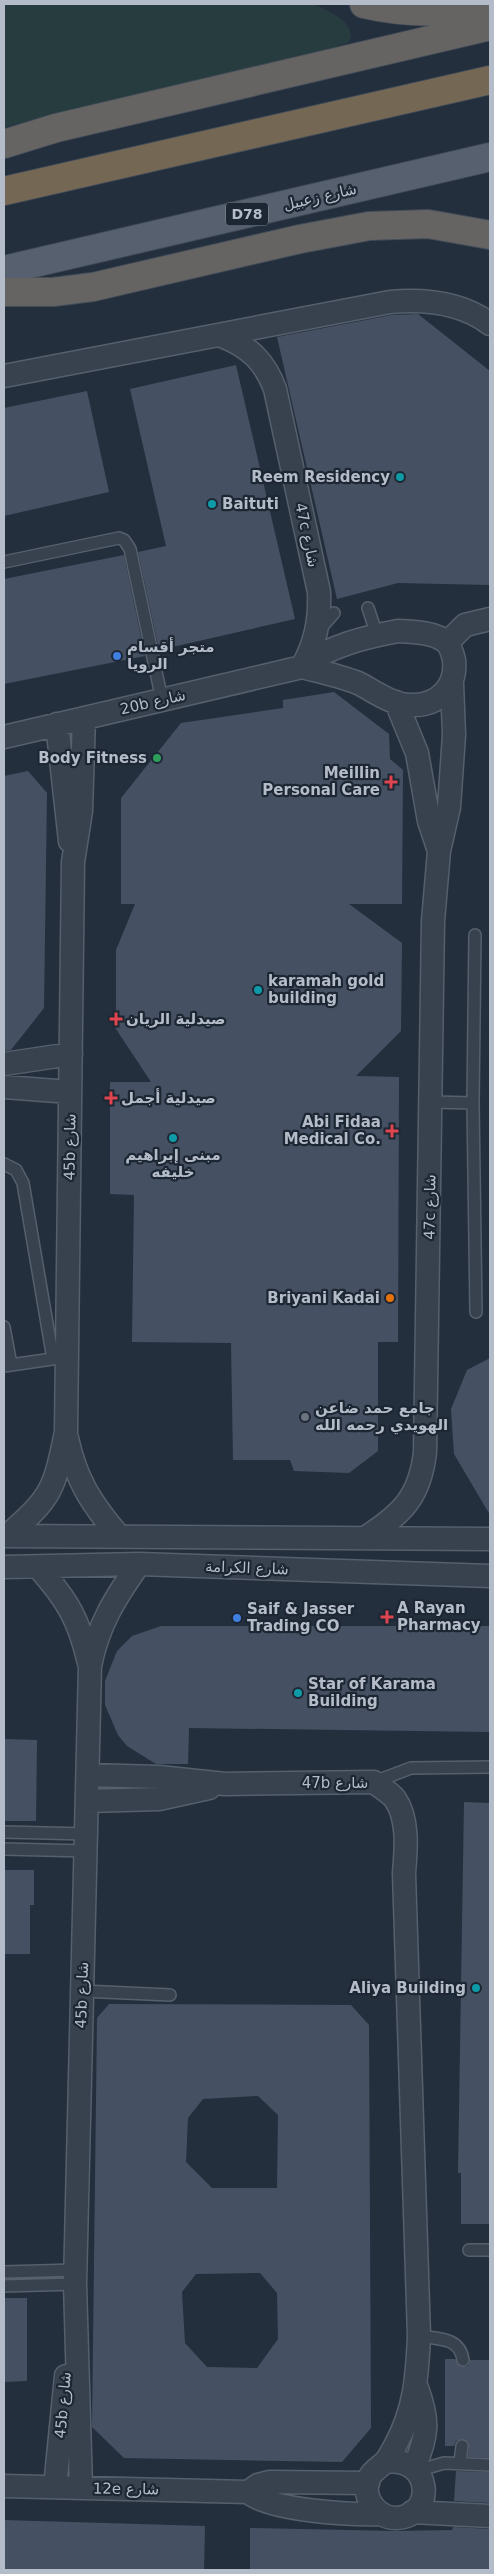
<svg xmlns="http://www.w3.org/2000/svg" width="494" height="2574" font-family="'DejaVu Sans','Noto Sans Arabic',sans-serif">
	<style>
		.green { fill: #263c3f }
		.building { fill: #455162; fill-rule: evenodd }
		.lines { fill: none; stroke-linecap: round; stroke-linejoin: round }
		.service-casing { stroke: #565f6c; stroke-width: 14 }
		.minor-casing { stroke: #565f6c; stroke-width: 25 }
		.primary-casing { stroke: #414a57; stroke-width: 30 }
		.trunk-casing { stroke: #434c59; stroke-width: 30 }
		.motorway-casing { stroke: #434c59; stroke-width: 30 }
		.service { stroke: #38414e; stroke-width: 11 }
		.minor { stroke: #38414e; stroke-width: 22 }
		.primary { stroke: #56606e; stroke-width: 28 }
		.trunk { stroke: #656462; stroke-width: 28 }
		.motorway { stroke: #746855; stroke-width: 28 }
		.culture-dot { fill: #0f9aa8; stroke: #1d2633; stroke-width: 2 }
		.shop-dot { fill: #3f7fe0; stroke: #1d2633; stroke-width: 2 }
		.leisure-dot { fill: #2e9e5b; stroke: #1d2633; stroke-width: 2 }
		.health-dot { fill: #e0444e; stroke: #1d2633; stroke-width: 2 }
		.food-dot { fill: #e8710a; stroke: #1d2633; stroke-width: 2 }
		.worship-dot { fill: #6b7280; stroke: #1d2633; stroke-width: 2 }
		.labels { text-anchor: middle; dominant-baseline: central; stroke-width: 4.5; stroke-linejoin: round; paint-order: stroke }
		.shield { fill: #1d2633; stroke: #878f9c; stroke-width: 1 }
		.shield-label { font-size: 14px; font-weight: bold; fill: #b4bcc9 }
		.street-label { font-size: 15px; fill: #b4bcc9; stroke: #1d2633 }
		.poi-label { font-size: 15px; font-weight: bold; fill: #b4bcc9; stroke: #1d2633; text-anchor: start }
	</style>
	<rect width="100%" height="100%" fill="#242f3e"/>
	<path class="green" d="M4,4H313C327,11 352,19 351,38L347,43L291,61L4,127Z"/>
	<path class="building" d="M418,314L490,371V585L398,583L337,599L277,337L392,315Z
		M236,365L295,619L159,650L138,552L166,546L130,389Z
		M87,391L109,492L4,516V408Z
		M124,555L145,656L4,684V579Z
		M334,692L389,734L390,759L403,770L402,904H349L402,943L401,1031L356,1076L399,1077L398,1342H378V1451L349,1473L294,1471L290,1460H233L231,1343L132,1342L134,1195L110,1194V1082H151L116,1029V950L135,904H121V798L181,723L283,708V700Z
		M28,771L47,793L44,1008L11,1050L4,1051V776Z
		M490,1358V1515L454,1454L451,1409L467,1370Z
		M161,1626H490V1732L189,1728L188,1764H156L127,1746L118,1735L105,1705V1681L117,1651L132,1636Z
		M4,1739L37,1740L36,1821H4Z
		M464,1802L490,1803V2224H461V2173H458Z
		M4,1870H34V1905H30V1954H4Z
		M109,2004L351,2005L369,2025L371,2428L342,2462L124,2458L92,2427L97,2018ZM258,2096L278,2115L277,2188H212L186,2162L188,2118L203,2099ZM260,2273L277,2293L278,2339L257,2368L207,2367L185,2343L182,2292L196,2274Z
		M4,2298H27V2381L4,2382Z
		M445,2359H455L462,2367L468,2366L470,2360H490V2458L468,2457L469,2444L463,2439L456,2441L454,2446H445Z
		M456,2471L490,2472V2503L454,2501Z
		M4,2520L205,2526L204,2570H4Z
		M453,2527L490,2529V2570H250V2528L395,2531L452,2530Z"/>
	<g class="lines">
		<g class="service-casing">
			<path id="service" d="M4,562L119,538L124,540L130,549L162,700
				M368,608L377,635
				M319,630L334,613
				M475,935L473,1103L476,1312
				M431,1102L473,1103
				M4,1164L16,1170L23,1183L53,1359
				M4,1327L11,1365
				M4,1366L59,1358
				M374,1782L411,1768L490,1767
				M4,1832L87,1834
				M4,1849L86,1851
				M82,1991L170,1995
				M469,2250H490
				M4,2272L75,2270
				M4,2286L75,2284
				M419,2336C438,2339 460,2337 463,2360
				M460,2462L462,2446
				M417,2471L444,2463L490,2465"/>
		</g>
		<g class="minor-casing">
			<path id="minor" d="M4,376L390,302C425,299 461,302 490,324
				M398,631C413,632 434,632 446,642C450,646 453,655 454,660C457,687 438,706 411,705C392,705 374,691 358,683C340,676 321,672 302,667C328,646 366,637 398,631Z
				M447,643L465,625L490,619
				M396,702L417,753L429,821L439,851
				M57,724L70,841
				M4,737L302,667C316,642 320,620 319,592L275,389C265,362 250,347 222,336
				M4,1064L71,1054
				M4,1087L70,1092
				M67,1438C76,1480 91,1503 118,1535
				M4,1536L490,1539
				M7,1536C52,1497 54,1490 66,1432L73,862L81,811L84,718
				M365,1538C402,1514 420,1497 425,1452L433,921L439,851L449,807L454,735L452,683
				M4,1567L139,1564L490,1576
				M39,1568C68,1601 79,1620 89,1663
				M88,1775L159,1777L225,1784L374,1782C380,1787 391,1793 395,1799C409,1819 406,1850 404,1873L419,2336C417,2378 415,2409 395,2446C392,2451 389,2458 385,2462C376,2470 369,2473 367,2485C365,2502 379,2518 396,2518C436,2517 433,2455 385,2462
				M87,1801L159,1799L209,1788
				M414,2468C428,2435 429,2421 417,2388
				M4,2486L248,2492C270,2511 352,2515 382,2514
				M55,2487L66,2376
				M81,2488L75,2284L90,1666C98,1625 115,1598 139,1564
				M248,2492L258,2485L270,2482L368,2483
				M412,2512L490,2516"/>
		</g>
		<g class="primary-casing">
			<path id="primary" d="M4,270L490,157"/>
		</g>
		<g class="trunk-casing">
			<path id="trunk" d="M364,4C407,14 447,14 490,5
				M4,144L56,128L490,26
				M4,292H53L93,287L300,239L369,226L428,224L490,235"/>
		</g>
		<g class="motorway-casing">
			<path id="motorway" d="M4,191L490,80"/>
		</g>
		<use href="#service" class="service"/>
		<use href="#minor" class="minor"/>
		<use href="#primary" class="primary"/>
		<use href="#trunk" class="trunk"/>
		<use href="#motorway" class="motorway"/>
	</g>
	<g class="culture-dot">
		<circle cx="400" cy="477" r="5"/>
		<circle cx="212" cy="504" r="5"/>
		<circle cx="258" cy="990" r="5"/>
		<circle cx="173" cy="1138" r="5"/>
		<circle cx="298" cy="1693" r="5"/>
		<circle cx="476" cy="1988" r="5"/>
	</g>
	<g class="shop-dot">
		<circle cx="117" cy="656" r="5"/>
		<circle cx="237" cy="1618" r="5"/>
	</g>
	<circle class="leisure-dot" cx="157" cy="758" r="5"/>
	<g class="health-dot">
		<path d="M388.5 774.5h5v5h5v5h-5v5h-5v-5h-5v-5h5z"/>
		<path d="M113.5 1011.5h5v5h5v5h-5v5h-5v-5h-5v-5h5z"/>
		<path d="M108.5 1090.5h5v5h5v5h-5v5h-5v-5h-5v-5h5z"/>
		<path d="M389.5 1123.5h5v5h5v5h-5v5h-5v-5h-5v-5h5z"/>
		<path d="M384.5 1609.5h5v5h5v5h-5v5h-5v-5h-5v-5h5z"/>
	</g>
	<circle class="food-dot" cx="390" cy="1298" r="5"/>
	<circle class="worship-dot" cx="305" cy="1417" r="5"/>
	<g class="labels">
		<rect class="shield" x="226" y="202.5" width="42" height="23" rx="4"/>
		<g class="shield-label">
			<text x="247" y="214">D78</text>
		</g>
		<g class="street-label">
			<text transform="translate(320 197) rotate(-13)">شارع زعبيل</text>
			<text transform="translate(307 535) rotate(78)">47c شارع</text>
			<text transform="translate(153 702) rotate(-13)">20b شارع</text>
			<text transform="translate(70 1147) rotate(-89)">45b شارع</text>
			<text transform="translate(430 1207) rotate(-89)">47c شارع</text>
			<text transform="translate(247 1568) rotate(2)">شارع الكرامة</text>
			<text x="335" y="1783">47b شارع</text>
			<text transform="translate(82 1995) rotate(-88)">45b شارع</text>
			<text transform="translate(63 2405) rotate(-85)">45b شارع</text>
			<text transform="translate(126 2489) rotate(1)">12e شارع</text>
		</g>
		<g class="poi-label">
			<text x="390" y="477" text-anchor="end">Reem Residency</text>
			<text x="222" y="504">Baituti</text>
			<text x="127" y="647">متجر أقسام<tspan x="127" dy="17">الرويا</tspan></text>
			<text x="147" y="758" text-anchor="end">Body Fitness</text>
			<text x="380" y="773" text-anchor="end">Meillin<tspan x="380" dy="17">Personal Care</tspan></text>
			<text x="268" y="981">karamah gold<tspan x="268" dy="17">building</tspan></text>
			<text x="126" y="1019">صيدلية الريان</text>
			<text x="121" y="1098">صيدلية أجمل</text>
			<text x="381" y="1122" text-anchor="end">Abi Fidaa<tspan x="381" dy="17">Medical Co.</tspan></text>
			<text x="173" y="1155" text-anchor="middle">مبنى إبراهيم<tspan x="173" dy="17">خليفه</tspan></text>
			<text x="380" y="1298" text-anchor="end">Briyani Kadai</text>
			<text x="315" y="1408">جامع حمد ضاعن<tspan x="315" dy="17">الهويدي رحمه الله</tspan></text>
			<text x="397" y="1608">A Rayan<tspan x="397" dy="17">Pharmacy</tspan></text>
			<text x="247" y="1609">Saif &amp; Jasser<tspan x="247" dy="17">Trading CO</tspan></text>
			<text x="308" y="1684">Star of Karama<tspan x="308" dy="17">Building</tspan></text>
			<text x="466" y="1988" text-anchor="end">Aliya Building</text>
		</g>
	</g>
	<rect width="494" height="2574" fill="none" stroke="#b4bcc9" stroke-width="10"/>
</svg>
